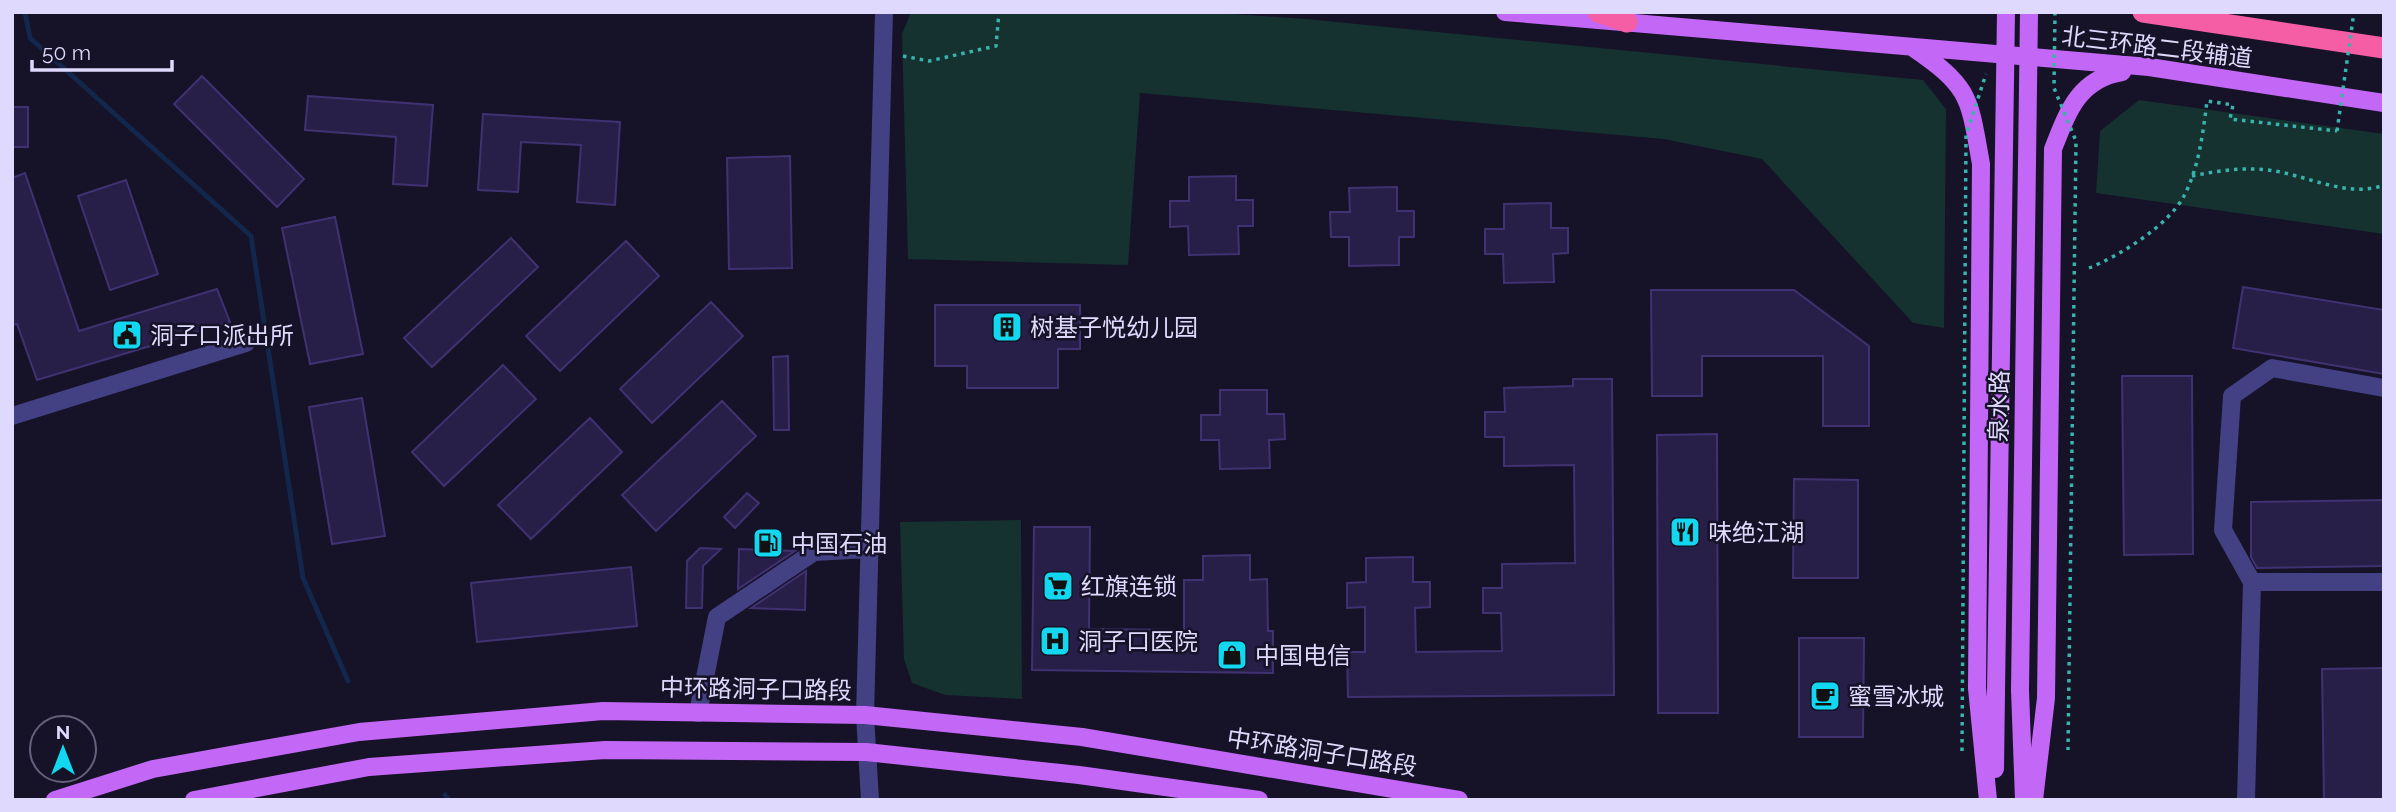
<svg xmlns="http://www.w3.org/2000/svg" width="2396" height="812" font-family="Raleway,'Noto Sans SC',sans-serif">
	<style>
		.green { fill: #153130 }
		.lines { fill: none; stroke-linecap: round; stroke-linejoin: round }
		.stream { stroke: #12274b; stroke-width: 5 }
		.building { fill: #271f47; stroke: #403272; stroke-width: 2 }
		.path { stroke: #38b3ad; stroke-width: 3.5; stroke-dasharray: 3.5 5; stroke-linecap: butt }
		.minor { stroke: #434083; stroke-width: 18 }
		.major { stroke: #c368f6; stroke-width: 18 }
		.highway { stroke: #f55da4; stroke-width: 21 }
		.path-bridge { stroke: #38b3ad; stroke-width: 3.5; stroke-dasharray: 3.5 5; stroke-linecap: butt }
		.major-bridge { stroke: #c368f6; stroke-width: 18 }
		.labels { text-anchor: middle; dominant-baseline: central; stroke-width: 5; stroke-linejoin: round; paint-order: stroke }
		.street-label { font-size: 24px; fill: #dfdafd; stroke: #161227 }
		.poi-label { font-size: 24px; fill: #dfdafd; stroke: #161227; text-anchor: start }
	</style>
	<rect width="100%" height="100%" fill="#161227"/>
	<path class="green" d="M911,12H1205L1306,19L1923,80L1946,109L1944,328L1913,323L1762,159L1664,139L1140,93L1128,265L908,259L902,34Z
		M2139,100L2384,134V234L2096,193L2100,131Z
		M1021,520L1022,699L945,695L912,683L904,659L900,522Z"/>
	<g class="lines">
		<path class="stream" d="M25,12L30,38L251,236L303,578L348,681
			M445,795L449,800"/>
	</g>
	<path class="building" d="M202,76L304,179L277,207L174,104Z
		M308,96L433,105L427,186L393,184L396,137L305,130Z
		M12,107H28V147H12Z
		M483,114L620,122L615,205L577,202L581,145L521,142L518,192L478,190Z
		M790,156L792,268L729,269L727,158Z
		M25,173L79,331L217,289L230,322L37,380L17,324L12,325V178Z
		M1236,176V200H1253V226H1238L1239,254L1189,255L1188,226L1170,227V201H1189V177Z
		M126,180L158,274L110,290L78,196Z
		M1397,187V211H1414V237H1399V265L1349,266V237H1331L1330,212H1350L1349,188Z
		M1551,203V228H1568V253L1553,254L1554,282L1504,283L1503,254H1485V229H1504V204Z
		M335,217L363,354L310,364L282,228Z
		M511,238L538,267L432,367L404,338Z
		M626,241L659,276L560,371L526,336Z
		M2243,287L2384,310V374L2233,348Z
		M1651,290H1794L1869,346V426H1823V356H1702V396H1652Z
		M711,302L743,336L652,423L620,389Z
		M935,305H1080V349H1058V388H967V366H935Z
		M788,356L789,430H774L773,357Z
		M503,365L536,399L444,486L412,452Z
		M2122,376H2192L2193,554L2124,555Z
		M1573,379H1612L1614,695L1348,697L1347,652H1365V607L1347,608V583L1366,582V558L1413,557V582H1430V607L1415,608L1416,652L1502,651L1501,613H1483V588H1502V564L1575,563L1574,465L1504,466V437H1485V412H1505L1504,388L1573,386Z
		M1220,390H1267V414H1284L1285,439L1269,440L1270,468L1220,469L1219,440H1201V415H1220Z
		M362,398L385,536L332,544L309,407Z
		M722,401L756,436L656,531L622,495Z
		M590,418L622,452L531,539L498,505Z
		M1717,434L1718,713H1658L1657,435Z
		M1794,479L1858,480V578H1793Z
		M747,493L759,503L735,528L724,517Z
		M2384,500V566L2257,568L2251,557V502Z
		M1034,527H1090L1089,629L1184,630V580H1203V556L1250,555V580L1267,579L1268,631H1273V673L1032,670Z
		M700,548L721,549L703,566L702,608H686L687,561Z
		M739,549L795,551L738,589Z
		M631,567L637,626L477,642L471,583Z
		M806,571L805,610L751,608Z
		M1799,638H1864L1863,737H1799Z
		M2384,668V800H2324L2322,669Z"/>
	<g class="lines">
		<path class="path" d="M1095,12H1105
			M903,56L929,61L996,46L999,12
			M2192,176C2217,171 2242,167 2268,170C2305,174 2347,199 2384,185
			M2089,268C2119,256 2168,226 2184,196C2199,167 2203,133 2207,101L2233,105L2230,119L2337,131"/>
		<path class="minor" d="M12,416L246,343
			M2252,582H2384
			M698,713L717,617L814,552L869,549
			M870,800L865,715L884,12
			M2246,800L2252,582L2223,530L2232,396L2272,368L2384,388"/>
		<path class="major" d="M1505,12L2149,67L2384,103
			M1912,47C1971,87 1969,97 1981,164L1977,688L1988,800
			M2020,690L2024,800
			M1995,769L1996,692
			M55,800L153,769L359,732L603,711L865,715L1082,737L1459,800
			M194,800L369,767L605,750L866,752L1079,775L1259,800
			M2034,800L2046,698L2053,149C2068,111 2079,79 2122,72"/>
		<path class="highway" d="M1598,12L1627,22
			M2143,12L2384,48"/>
		<path class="path-bridge" d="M2055,12L2054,88L2076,141L2068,750
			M2337,131L2354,12
			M1962,751L1966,135L1986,74"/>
		<path class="major-bridge" d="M2020,690L2029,12
			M1996,692L2006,12"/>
	</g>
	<defs>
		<g id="building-square" transform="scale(1.575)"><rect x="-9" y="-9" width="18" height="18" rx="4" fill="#12d7f0" stroke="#161227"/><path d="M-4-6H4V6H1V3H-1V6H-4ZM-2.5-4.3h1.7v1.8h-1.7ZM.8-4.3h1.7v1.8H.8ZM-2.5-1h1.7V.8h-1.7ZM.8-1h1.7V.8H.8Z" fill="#111"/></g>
		<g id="civic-square" transform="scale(1.575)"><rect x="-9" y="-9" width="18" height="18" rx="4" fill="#12d7f0" stroke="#161227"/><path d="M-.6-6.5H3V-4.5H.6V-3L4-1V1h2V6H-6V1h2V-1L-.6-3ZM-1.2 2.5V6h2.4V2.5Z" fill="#111"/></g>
		<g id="restaurant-square" transform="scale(1.575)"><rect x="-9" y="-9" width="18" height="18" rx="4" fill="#12d7f0" stroke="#161227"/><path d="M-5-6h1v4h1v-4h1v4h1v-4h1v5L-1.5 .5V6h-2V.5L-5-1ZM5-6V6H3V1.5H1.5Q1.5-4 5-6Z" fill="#111"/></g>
		<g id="fuel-square" transform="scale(1.575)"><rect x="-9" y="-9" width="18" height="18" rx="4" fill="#12d7f0" stroke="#161227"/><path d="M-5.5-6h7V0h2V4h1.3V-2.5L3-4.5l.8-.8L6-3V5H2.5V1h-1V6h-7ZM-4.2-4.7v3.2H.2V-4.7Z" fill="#111"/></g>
		<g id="supermarket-square" transform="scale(1.575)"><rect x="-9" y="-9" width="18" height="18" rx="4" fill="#12d7f0" stroke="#161227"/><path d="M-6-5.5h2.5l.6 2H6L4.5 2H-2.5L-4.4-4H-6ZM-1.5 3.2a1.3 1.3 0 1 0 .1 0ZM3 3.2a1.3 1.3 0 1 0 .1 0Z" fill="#111"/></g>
		<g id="hospital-square" transform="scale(1.575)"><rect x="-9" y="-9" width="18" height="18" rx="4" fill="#12d7f0" stroke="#161227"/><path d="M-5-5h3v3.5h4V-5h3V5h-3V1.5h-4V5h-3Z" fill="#111"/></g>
		<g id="shop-square" transform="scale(1.575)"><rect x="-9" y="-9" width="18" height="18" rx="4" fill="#12d7f0" stroke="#161227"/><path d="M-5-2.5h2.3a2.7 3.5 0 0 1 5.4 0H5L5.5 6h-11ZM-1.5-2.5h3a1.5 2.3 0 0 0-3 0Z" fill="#111"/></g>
		<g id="cafe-square" transform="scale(1.575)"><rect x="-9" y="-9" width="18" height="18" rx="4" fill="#12d7f0" stroke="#161227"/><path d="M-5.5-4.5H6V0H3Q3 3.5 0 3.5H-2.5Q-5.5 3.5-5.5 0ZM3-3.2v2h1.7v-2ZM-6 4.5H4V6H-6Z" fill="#111"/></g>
	</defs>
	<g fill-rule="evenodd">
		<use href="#building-square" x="1007" y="327"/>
		<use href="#civic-square" x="127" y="335"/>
		<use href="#restaurant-square" x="1685" y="532"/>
		<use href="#fuel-square" x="768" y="543"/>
		<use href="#supermarket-square" x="1058" y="586"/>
		<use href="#hospital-square" x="1055" y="641"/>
		<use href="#shop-square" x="1232" y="655"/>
		<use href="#cafe-square" x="1825" y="696"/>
	</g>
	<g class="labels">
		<g class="street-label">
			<text transform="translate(2157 47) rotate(7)">北三环路二段辅道</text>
			<text transform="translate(1999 406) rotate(-89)">泉水路</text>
			<text transform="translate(756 689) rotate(1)">中环路洞子口路段</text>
			<text transform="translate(1322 752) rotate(9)">中环路洞子口路段</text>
		</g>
		<g class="poi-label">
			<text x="1030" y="327">树基子悦幼儿园</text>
			<text x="150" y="335">洞子口派出所</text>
			<text x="1708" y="532">味绝江湖</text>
			<text x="791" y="543">中国石油</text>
			<text x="1081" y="586">红旗连锁</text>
			<text x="1078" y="641">洞子口医院</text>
			<text x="1255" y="655">中国电信</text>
			<text x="1848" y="696">蜜雪冰城</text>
		</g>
	</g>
	<rect width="2396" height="812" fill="none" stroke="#dfdafd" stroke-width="28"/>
	<g transform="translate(63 749)"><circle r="33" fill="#161227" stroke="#66627d" stroke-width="2"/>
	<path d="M0-5L12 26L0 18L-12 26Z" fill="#12d7f0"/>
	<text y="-10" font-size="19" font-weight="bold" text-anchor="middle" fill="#dfdafd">N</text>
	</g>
	<path d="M32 60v10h140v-10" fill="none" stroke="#dfdafd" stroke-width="3.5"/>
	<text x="42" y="60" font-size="21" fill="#dfdafd" stroke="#161227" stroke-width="5" paint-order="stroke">50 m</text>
</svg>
